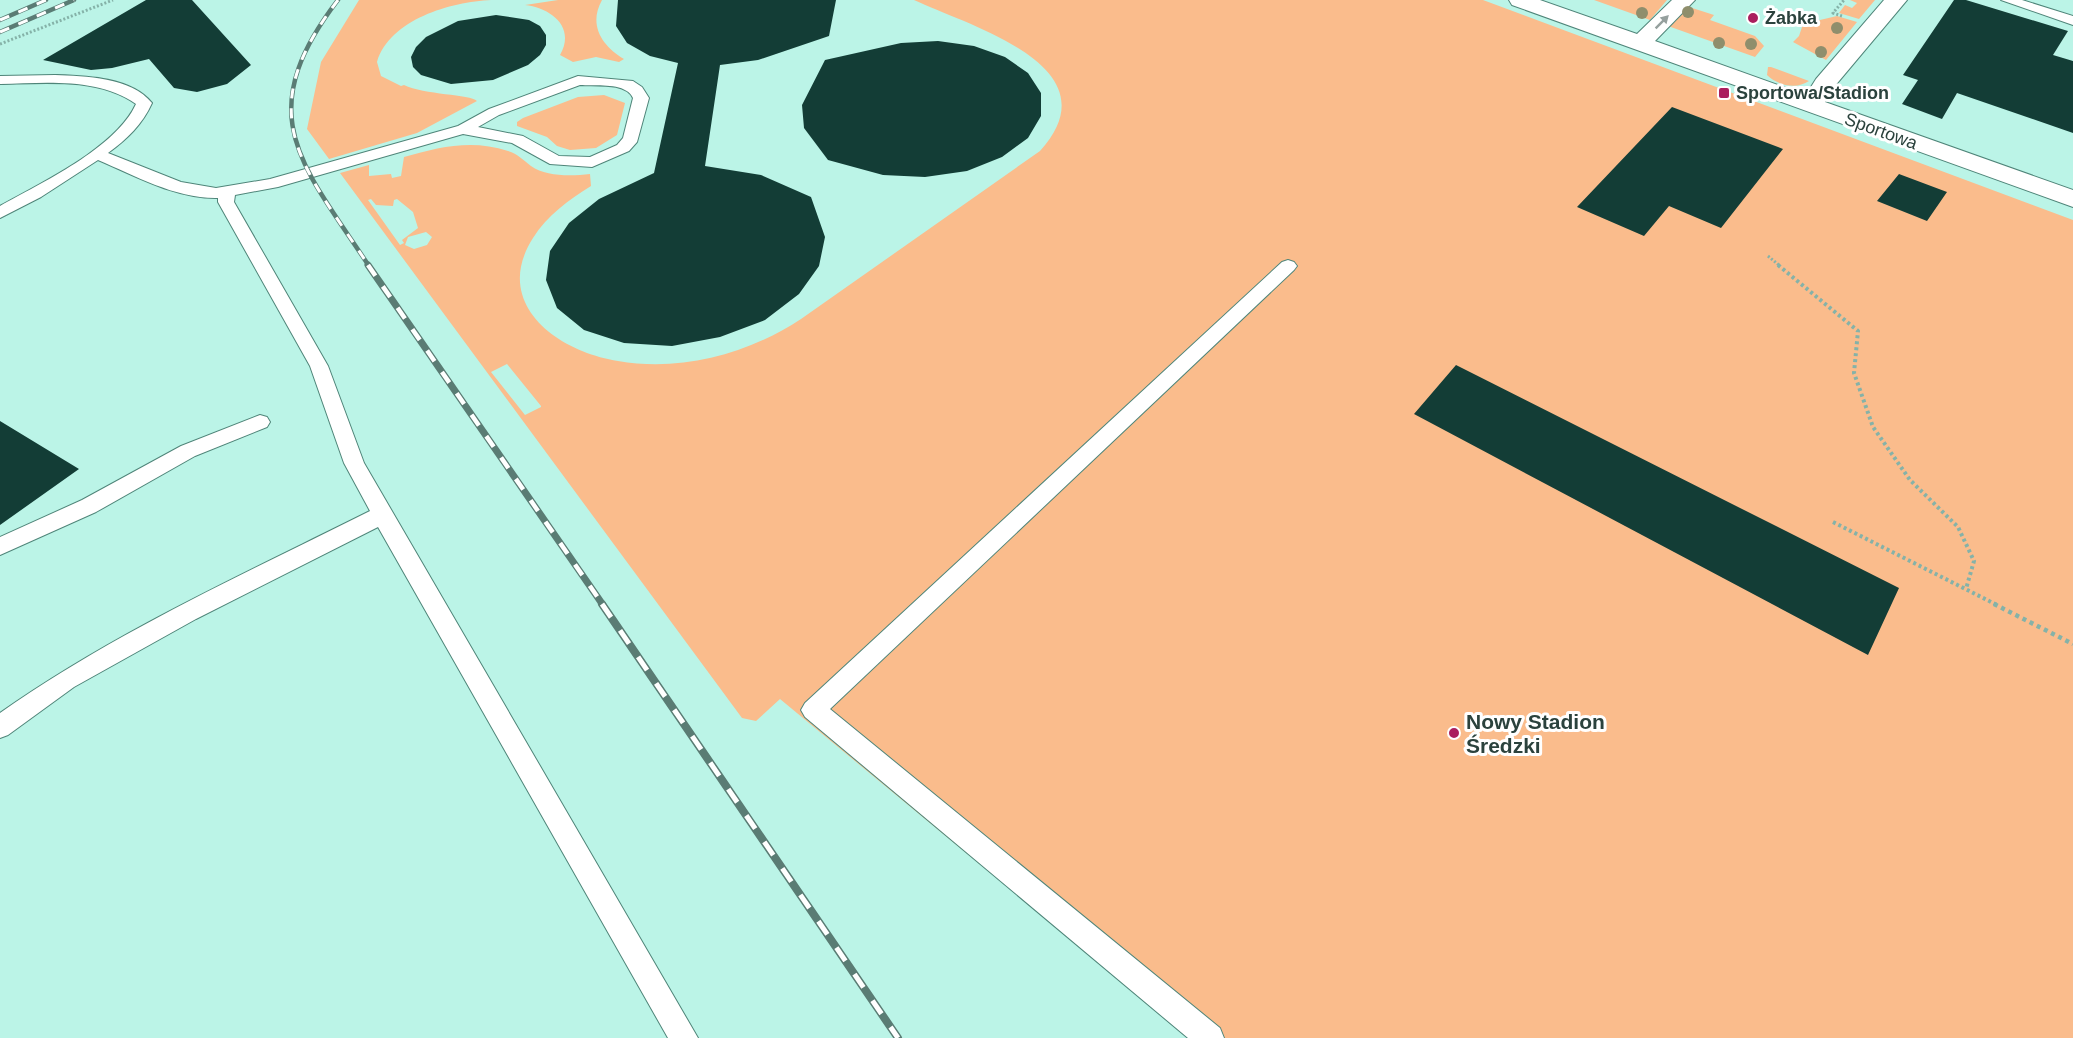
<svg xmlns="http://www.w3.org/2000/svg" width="2073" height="1038" font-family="Helvetica,sans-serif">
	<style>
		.green { fill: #fabc8c; fill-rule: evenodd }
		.building { fill: #133d36 }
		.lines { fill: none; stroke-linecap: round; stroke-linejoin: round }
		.service-casing { stroke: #4f8579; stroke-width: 2 }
		.minor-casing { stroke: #4f8579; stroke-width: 2 }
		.path-far2 { stroke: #85b2a8; stroke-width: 3; stroke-dasharray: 2 2; stroke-linecap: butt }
		.path-far1 { stroke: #85b2a8; stroke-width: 4; stroke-dasharray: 3 3; stroke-linecap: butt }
		.path { stroke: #85b2a8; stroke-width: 4.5; stroke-dasharray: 4 4; stroke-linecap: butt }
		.service { fill: #fff; fill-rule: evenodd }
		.minor { fill: #fff; fill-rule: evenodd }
		.rail-far2-casing { stroke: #5a7c74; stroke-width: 4.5 }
		.rail-far1-casing { stroke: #5a7c74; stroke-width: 7 }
		.rail-casing { stroke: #5a7c74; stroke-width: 8 }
		.rail-far2 { stroke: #fff; stroke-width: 3; stroke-dasharray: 10; stroke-linecap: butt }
		.rail-far1 { stroke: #fff; stroke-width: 4.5; stroke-dasharray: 13; stroke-linecap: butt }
		.rail { stroke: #fff; stroke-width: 5; stroke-dasharray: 16; stroke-linecap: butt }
		.tree { fill: #8f8e6c }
		.oneway { fill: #95a09e }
		.poi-dot { fill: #aa1e5e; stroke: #fff; stroke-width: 2 }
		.labels { text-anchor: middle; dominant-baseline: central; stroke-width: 6; stroke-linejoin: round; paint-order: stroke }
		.far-poi-label { font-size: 18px; font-weight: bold; fill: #2b423d; stroke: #fff; text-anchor: start }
		.far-street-label { font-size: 18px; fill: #2b423d; stroke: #fff }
		.poi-label { font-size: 21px; font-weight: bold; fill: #2b423d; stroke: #fff; text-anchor: start }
	</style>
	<rect width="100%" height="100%" fill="#bbf4e7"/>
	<path class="green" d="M359,0H491C451,2 390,19 377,62L381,76L401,86L404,85C424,95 470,94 477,101L417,133L329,159L307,129L321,62Z
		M558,0H602C588,25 602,46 624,59L619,62L596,57L573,62L560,55C576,27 551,8 525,5Z
		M914,0H1483L2073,220V1038H1190L780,699L756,721L742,718L340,173L369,165V176L391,174L392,178L401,176L404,157C439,147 472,139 508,151C518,154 523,160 531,166C546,177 572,176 590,174L591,186C569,200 547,215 533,238C491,304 558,352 618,361C681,372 748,354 801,319L1040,151C1116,67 972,27 914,0ZM371,199L376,205L393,206L394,200L397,199L413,212L418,228L402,240L404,243L400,245L368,200ZM426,232L432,237L427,245L414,249L405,245L408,237ZM507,364L541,406V407L525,415L491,372Z
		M1594,0H1667L1650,20Z
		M1850,0H1875L1859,19L1839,13L1845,5L1852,8L1857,3Z
		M1686,6L1714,15L1710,20L1755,36L1764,46L1755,57L1668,26Z
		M1837,16L1857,22L1826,60L1793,42L1799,36L1803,24Z
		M1768,67H1771L1809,81C1796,90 1777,85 1767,75Z
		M604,95L625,103L617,135L596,148L570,150L557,146L547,137L517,126V122L523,118L578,97Z"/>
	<path class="building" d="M146,0H192L251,65L227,84L197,92L174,88L149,59L112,68L91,70L43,60Z
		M618,0H836L829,36L758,60L720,65L705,166L761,175L811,197L825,237L819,266L799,294L765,320L720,337L672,346L624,343L584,330L557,308L546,280L550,251L569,223L599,199L654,173L678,63L650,56L627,43L616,26Z
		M1954,0H1966L2068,31L2053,55L2073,61V133L1957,93L1942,119L1902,104L1918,80L1903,75Z
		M496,15L529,20L540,26L546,35V45L540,55L528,65L493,80L451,84L421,75L413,67L411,57L416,47L426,37L458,21Z
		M938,41L974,46L1005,57L1028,73L1041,93V116L1028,138L1002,157L967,171L925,177L883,175L828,160L804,128L802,105L825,60L901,43Z
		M1672,107L1783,149L1721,228L1669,206L1644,236L1577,207Z
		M1899,174L1947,192L1927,221L1877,201Z
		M1456,365L1899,588L1868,655L1414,414Z
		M0,421L79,469L0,525Z"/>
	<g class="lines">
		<g class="service-casing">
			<path id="service" d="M2001,0H2022L2073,16V25Z
				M55,75C85,76 131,77 152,103C142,125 127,139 108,153L181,182L216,188L270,179L458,126L489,109L578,76L633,81L642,87L649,98L637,142L629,151L592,167L550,164L512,143L463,134L278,187L235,195L234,202L328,366L364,463L698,1038H668L378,527L196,619L74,687L8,735L0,738V713C115,632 244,574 370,511L344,463L310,366L218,202V198C176,199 136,176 98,160L41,197L0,218V206C41,183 116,148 136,104C98,77 44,83 0,84V76ZM580,85C596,86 626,82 633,98L623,138L617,145L590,157L559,156L523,136L478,127L499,115Z
				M1288,260L1294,262L1297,266L1294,270L830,709L1220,1028L1224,1038H1188L805,717L801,710L805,703L1282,262Z
				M260,415L267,417L270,422L267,427L195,456L96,512L0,555V537L82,500L181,446Z"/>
		</g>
		<g class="minor-casing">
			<path id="minor" d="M1509,0H1540L1637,34L1672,0H1695L1655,41L1806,95L1816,79L1884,0H1907L1834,87L1825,102L2073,190V207L1512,5Z"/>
		</g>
		<path class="path-far2" d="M1842,16L1833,13L1844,0
			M0,44L113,0
			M1768,256L1780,266"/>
		<path class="path-far1" d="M1778,265L1858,331L1854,373L1873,427L1910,480L1958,527L1974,561L1966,589
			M1833,522L1997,605"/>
		<path class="path" d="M1994,604L2073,644"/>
		<use href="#service" class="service"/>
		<use href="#minor" class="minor"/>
		<g class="rail-far2-casing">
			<path id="rail-far2" d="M338,0C250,115 301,163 369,266
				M0,20L46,0
				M0,32L74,0"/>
		</g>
		<g class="rail-far1-casing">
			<path id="rail-far1" d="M368,265L603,605"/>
		</g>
		<g class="rail-casing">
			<path id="rail" d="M602,604L898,1038"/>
		</g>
		<use href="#rail-far2" class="rail-far2"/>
		<use href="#rail-far1" class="rail-far1"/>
		<use href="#rail" class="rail"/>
	</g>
	<g class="tree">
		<circle cx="1688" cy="12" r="6"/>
		<circle cx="1642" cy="13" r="6"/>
		<circle cx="1837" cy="28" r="6"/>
		<circle cx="1719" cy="43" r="6"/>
		<circle cx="1751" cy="44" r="6"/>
		<circle cx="1821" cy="52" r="6"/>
	</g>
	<defs><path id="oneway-solid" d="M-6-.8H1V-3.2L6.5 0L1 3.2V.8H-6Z" transform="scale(1.5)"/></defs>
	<use class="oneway" href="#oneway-solid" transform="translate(1662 22) rotate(-45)"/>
	<g class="poi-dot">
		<circle cx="1753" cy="18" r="6"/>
		<rect x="1718" y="87" width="12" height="12" rx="3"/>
		<circle cx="1454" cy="733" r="6"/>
	</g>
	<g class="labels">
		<g class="far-poi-label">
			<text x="1765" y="18">Żabka</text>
			<text x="1736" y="93">Sportowa/Stadion</text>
		</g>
		<g class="far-street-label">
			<text transform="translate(1881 131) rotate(20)">Sportowa</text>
		</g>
		<g class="poi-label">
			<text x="1466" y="721">Nowy Stadion<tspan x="1466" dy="24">Średzki</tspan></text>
		</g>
	</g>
</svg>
